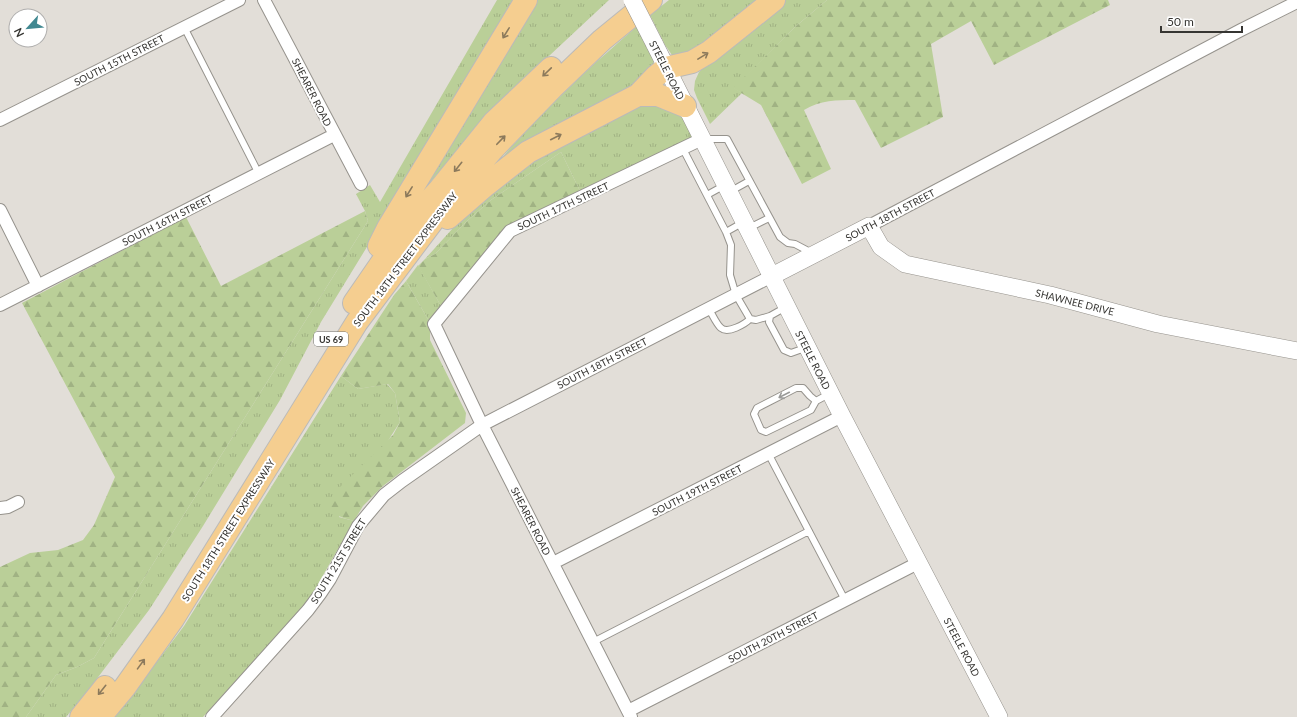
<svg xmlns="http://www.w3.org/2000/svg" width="1297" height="717" font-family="Lato,sans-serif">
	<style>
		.grass { fill: url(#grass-tufts) }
		.forest { fill: url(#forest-firs) }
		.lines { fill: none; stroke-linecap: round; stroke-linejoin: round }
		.lane-casing { stroke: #96938d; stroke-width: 8 }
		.street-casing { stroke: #96938d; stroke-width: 14 }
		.secondary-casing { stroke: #96938d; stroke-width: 18 }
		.highway-casing { stroke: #bbbab9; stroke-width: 24 }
		.lane { stroke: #fff; stroke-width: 6 }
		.street { stroke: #fff; stroke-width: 12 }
		.secondary { stroke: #fff; stroke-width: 17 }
		.highway { stroke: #f5ce90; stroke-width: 22 }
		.secondary-bridge-casing { stroke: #96938d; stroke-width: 18; stroke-linecap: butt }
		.secondary-bridge { stroke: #fff; stroke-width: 17 }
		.oneway { stroke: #8c7a5c }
		.oneway2 { stroke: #9a9a98 }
		.labels { text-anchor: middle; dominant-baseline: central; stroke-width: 4; stroke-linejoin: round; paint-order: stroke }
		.shield { fill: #fff; stroke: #727270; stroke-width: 1 }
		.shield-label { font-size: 9px; font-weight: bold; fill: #363532 }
		.street-label { font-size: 10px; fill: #363532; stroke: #fff }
	</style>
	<defs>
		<pattern id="grass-tufts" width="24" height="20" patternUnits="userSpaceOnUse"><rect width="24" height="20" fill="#bacf98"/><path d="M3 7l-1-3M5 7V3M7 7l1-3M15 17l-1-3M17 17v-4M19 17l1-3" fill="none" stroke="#a0b283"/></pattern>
		<pattern id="forest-firs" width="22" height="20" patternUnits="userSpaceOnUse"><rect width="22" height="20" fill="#bacf98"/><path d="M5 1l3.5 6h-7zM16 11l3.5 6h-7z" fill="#a0b283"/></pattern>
	</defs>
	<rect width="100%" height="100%" fill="#e2ded8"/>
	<path class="grass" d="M497,0H516L441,126L321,322L280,400L203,526L149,610L83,697L66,717H26L56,675L77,667L94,658L368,221L365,211L356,194L370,185L380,202Z
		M532,0H609L519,84L461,146L416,199Z
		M669,0H766L701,51L676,57L672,55L665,45L650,15Z
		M786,0H827L795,27L734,88L742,93L710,124L697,98L694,90L695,81L699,72L713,58Z
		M637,26L653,57L654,64L636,89L492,169C518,139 544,111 573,84C593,64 616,45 637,26Z
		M642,104L680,109L692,134V139L581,193L561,152L491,200L467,221L435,254L425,259L472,207L526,165Z
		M418,265L441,306L430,323L406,281Z
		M341,376L358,389L387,384L395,393L400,422L339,517L354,521L313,593L307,602L203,717H115L184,626Z"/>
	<path class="forest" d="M827,0H1108L1110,5L994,65L971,21L931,44L943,117L881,148L855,100C837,100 820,100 804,110L831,169L802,184L761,105L733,88L795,27Z
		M561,152L581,193L524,220L441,306L418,266L425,259L435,254L467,221L491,200Z
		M365,211L368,221L94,658L77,667L56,675L26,717H0V567L30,553L58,550L83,540L94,525L115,477L22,303L186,217L221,286Z
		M406,281L430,323V340L466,413L465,423L383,486L363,506L354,521C343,518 333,516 329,504L334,493L393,435L400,422L395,393L388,384L358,389L341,376L394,295Z"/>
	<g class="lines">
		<g class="lane-casing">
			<path id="lane" d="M184,27L259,174
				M704,139H727L780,237L788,243L795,244L812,253
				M683,149L726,232L731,245L730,275L736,295L750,319
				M731,191L749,181
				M707,195L725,185
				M749,228L769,218
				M726,232L742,223
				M786,307L770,316L769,322L784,350L791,353L805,348
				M709,309C712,314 717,325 721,328C728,334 745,324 750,319L756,320L770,316
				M816,401L810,396L803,388H796L757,408L754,414L761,430L766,432L811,410L816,401L829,394
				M768,453L845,600
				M593,642L809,531"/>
		</g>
		<g class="street-casing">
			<path id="street" d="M264,0L361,184
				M0,120L239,0
				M0,210L38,286
				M869,226L1241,30L1297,2
				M0,305L334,135
				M0,508L8,507L18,502
				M553,563L842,416
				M628,711L918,563
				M212,717L308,610L320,594L330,579L358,526L384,495L402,481L482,425L772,276
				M631,717L482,425L434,324L510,231L702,139"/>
		</g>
		<g class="secondary-casing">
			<path id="secondary" d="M654,43L842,416L999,717
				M772,276L869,226L881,247L905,264L1050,295L1158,324L1297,351"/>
		</g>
		<g class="highway-casing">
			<path id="highway" d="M638,95H658L685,106
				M448,218L486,185L528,152L638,95L656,76L666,68L692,62L709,52L774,0
				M379,246L388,228L526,0
				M354,303L409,223L439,190L494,122L551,68
				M81,717L105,687
				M100,717L125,687L173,619L357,322L450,198L494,148L553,87L602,40L651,0"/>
		</g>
		<use href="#lane" class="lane"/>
		<use href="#street" class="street"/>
		<use href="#secondary" class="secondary"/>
		<use href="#highway" class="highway"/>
		<g class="secondary-bridge-casing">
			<path id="secondary-bridge" d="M632,0L654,43"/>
		</g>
		<use href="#secondary-bridge" class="secondary-bridge"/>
	</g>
	<defs><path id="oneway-shaft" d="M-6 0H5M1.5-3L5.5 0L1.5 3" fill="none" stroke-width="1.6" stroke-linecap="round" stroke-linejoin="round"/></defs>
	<g class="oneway">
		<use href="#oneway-shaft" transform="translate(506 33) rotate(122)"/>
		<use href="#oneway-shaft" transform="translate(703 56) rotate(-31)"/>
		<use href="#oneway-shaft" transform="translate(547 72) rotate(136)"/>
		<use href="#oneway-shaft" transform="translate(556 137) rotate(-27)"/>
		<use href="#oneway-shaft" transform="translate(501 140) rotate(-46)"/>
		<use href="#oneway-shaft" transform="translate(458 167) rotate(129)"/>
		<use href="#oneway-shaft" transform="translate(409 192) rotate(122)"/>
		<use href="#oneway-shaft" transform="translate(141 664) rotate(-54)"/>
		<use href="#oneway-shaft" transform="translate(102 690) rotate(129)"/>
	</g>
	<use class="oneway2" href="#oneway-shaft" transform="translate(784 395) rotate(153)"/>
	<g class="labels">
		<rect class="shield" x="314" y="332" width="34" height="14" rx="3"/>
		<g class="shield-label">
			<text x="331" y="339">US 69</text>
		</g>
		<g class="street-label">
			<text transform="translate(119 60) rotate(-27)">SOUTH 15TH STREET</text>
			<text transform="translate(667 70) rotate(63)">STEELE ROAD</text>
			<text transform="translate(312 92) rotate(63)">SHEARER ROAD</text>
			<text transform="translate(563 206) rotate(-25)">SOUTH 17TH STREET</text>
			<text transform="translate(890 215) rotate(-28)">SOUTH 18TH STREET</text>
			<text transform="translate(167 220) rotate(-27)">SOUTH 16TH STREET</text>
			<text transform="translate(405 259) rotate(-53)">SOUTH 18TH STREET EXPRESSWAY</text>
			<text transform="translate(1075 302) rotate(14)">SHAWNEE DRIVE</text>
			<text transform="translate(813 360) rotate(63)">STEELE ROAD</text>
			<text transform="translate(602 363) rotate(-27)">SOUTH 18TH STREET</text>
			<text transform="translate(697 490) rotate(-27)">SOUTH 19TH STREET</text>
			<text transform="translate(531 521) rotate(63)">SHEARER ROAD</text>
			<text transform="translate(228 530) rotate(-58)">SOUTH 18TH STREET EXPRESSWAY</text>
			<text transform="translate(338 561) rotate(-59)">SOUTH 21ST STREET</text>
			<text transform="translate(773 637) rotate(-27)">SOUTH 20TH STREET</text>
			<text transform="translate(962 647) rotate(62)">STEELE ROAD</text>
		</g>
	</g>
	<g transform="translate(28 28) rotate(243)"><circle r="19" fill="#ffffff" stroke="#afaead"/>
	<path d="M0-3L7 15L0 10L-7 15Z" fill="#418891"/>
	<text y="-6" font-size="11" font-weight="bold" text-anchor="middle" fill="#363532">N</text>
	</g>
	<path d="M1161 26v6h81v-6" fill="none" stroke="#363532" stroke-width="2"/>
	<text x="1167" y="26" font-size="12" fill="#363532" stroke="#ffffff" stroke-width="3" paint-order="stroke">50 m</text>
</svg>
